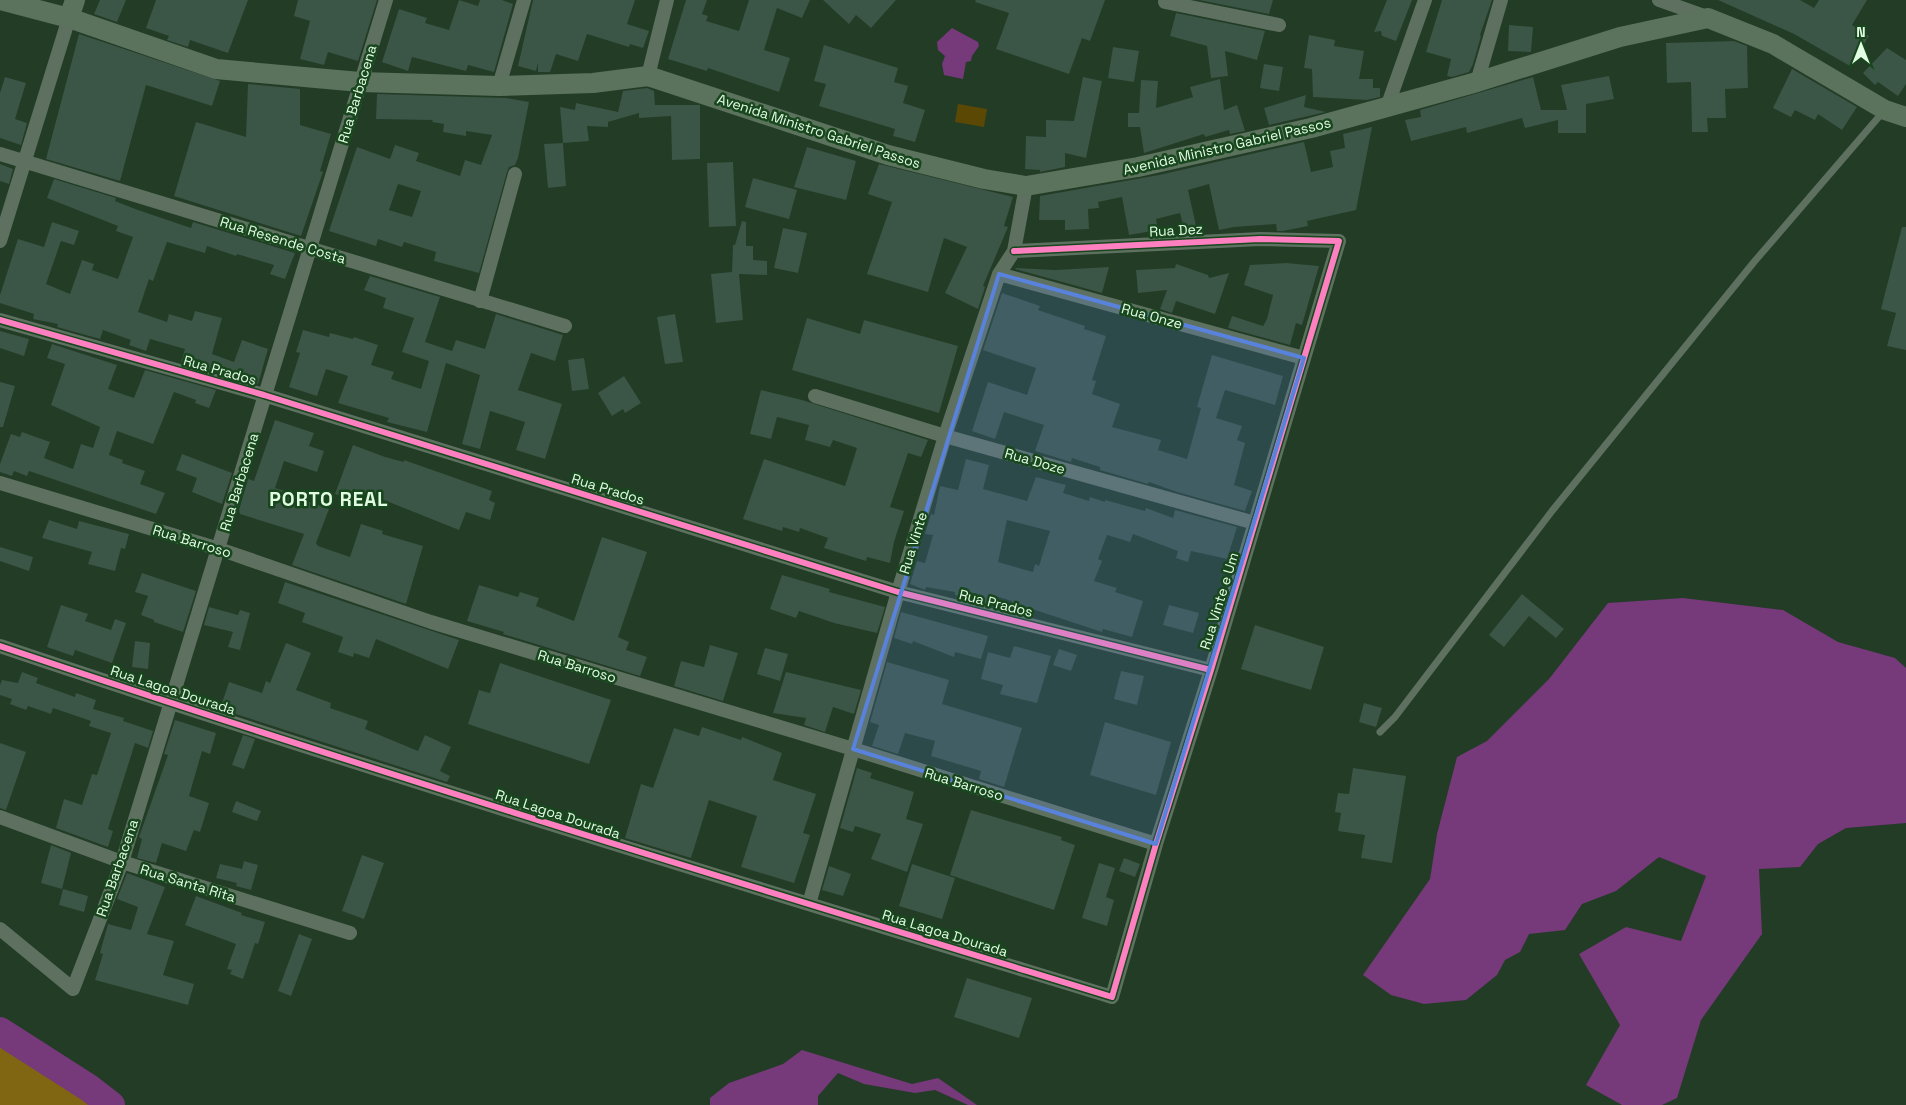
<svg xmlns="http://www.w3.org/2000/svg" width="1906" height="1105" font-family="'Space Grotesk',sans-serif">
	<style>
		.green { fill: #5b4805 }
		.forest { fill: #806613 }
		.water { fill: #763979 }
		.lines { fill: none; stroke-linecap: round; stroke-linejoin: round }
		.river { stroke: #763979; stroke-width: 28 }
		.building { fill: #3b5546; fill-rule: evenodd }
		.lane { stroke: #5e7160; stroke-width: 7 }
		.street { stroke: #5e7160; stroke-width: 14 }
		.secondary { stroke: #5b725d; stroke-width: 20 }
		.cycleway-casing { stroke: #18471e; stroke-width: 9 }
		.cycleway { stroke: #ff80c0; stroke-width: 6 }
		.marked { fill: #5882db; fill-opacity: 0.2; stroke: #5882db; stroke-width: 4; stroke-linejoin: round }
		.labels { text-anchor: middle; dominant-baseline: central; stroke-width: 5; stroke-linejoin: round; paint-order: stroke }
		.street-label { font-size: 14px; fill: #e2fce3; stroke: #18471e }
		.district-label { font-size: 19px; font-weight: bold; letter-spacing: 1px; fill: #e2fce3; stroke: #18471e }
	</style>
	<rect width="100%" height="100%" fill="#223c26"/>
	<path class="green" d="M958,104L987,109L984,127L955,122Z"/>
	<path class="forest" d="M0,1041L50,1068L103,1105H0Z"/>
	<path class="water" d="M952,28L978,42L979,46L972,56L971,61L966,62L963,79L944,75L942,64L945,56L938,50L937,42Z
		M1683,598L1783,610L1838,642L1895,658L1906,668V823L1846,828L1818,844L1800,867L1759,869L1762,934L1701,1020L1677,1098L1662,1105H1622L1586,1085L1620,1025L1579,954L1626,927L1681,941L1706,876L1659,857L1616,891L1582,904L1565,930L1529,934L1520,952L1505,960L1497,975L1466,1000L1424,1004L1391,995L1363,975L1430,879L1437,834L1457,757L1487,741L1549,679L1608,603Z
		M802,1050L912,1084L938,1078L977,1105H968L935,1090L915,1093L864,1084L838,1073L818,1096V1105H710V1098L729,1083L783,1064Z"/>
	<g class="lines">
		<path class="river" d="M0,1031L89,1088L111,1105"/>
	</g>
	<path class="building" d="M100,0H126L117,22L94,14Z
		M156,0H248L228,53L190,40L188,47L167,40L169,36L146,28Z
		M298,0H377L358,61L328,52L324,65L300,59L310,21L294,16Z
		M459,0L478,6L480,0H502L513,4L494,72L468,65L466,71L412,57L408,71L382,62L399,9L427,18L425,23L449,30Z
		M533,0H635L627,24L649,31L643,48L630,44L629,47L587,34L578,61L556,54L550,72H538V63L536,71L518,66Z
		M686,0H707L702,14L708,16L706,21L739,31L749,0H810L802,18L777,8L764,50L790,58L779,92L708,68L707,71L668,59Z
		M823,0H896L871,28L856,15L849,24Z
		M976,0H1105L1090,41L1082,38L1069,74L996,49L1009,13L975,2Z
		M1199,0H1273L1269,14Z
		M1387,0H1412L1396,41L1382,36L1381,31L1374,32Z
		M1442,0H1492L1480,35L1481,36L1473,64L1469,72L1452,77L1447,76L1451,59L1426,52Z
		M1718,0H1800L1814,8L1819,0H1867L1852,25L1869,36L1850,66L1794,34Z
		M1176,13L1265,31L1257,60L1225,51L1228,76L1211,78L1207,46L1170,36Z
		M1509,25L1533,27L1531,52L1508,51Z
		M79,34L220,81L212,106L146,85L120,181L46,159Z
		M1309,35L1335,40L1334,46L1364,51L1359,79H1373V88H1380V97L1367,100L1313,97L1312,69L1304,68Z
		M1734,41L1747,46L1748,88L1725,89L1726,118H1707L1708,132H1692L1691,82L1667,83L1666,43Z
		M824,45L898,68L894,82L908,86L903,103L925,110L915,142L893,136L895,129L819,106L826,84L814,81Z
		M1113,47L1139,51L1134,82L1108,78Z
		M1887,48L1906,60V84L1898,96L1878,82L1875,85L1863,73Z
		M1264,64L1283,67L1279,91L1260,88Z
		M1792,69L1857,107L1842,130L1818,114L1815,120L1795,110L1791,117L1773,108Z
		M1609,76L1614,99L1586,104V133H1558V120L1525,128L1522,118L1467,133L1466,127L1411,141L1405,120L1421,117L1420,110L1533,77L1541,110H1567L1561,85Z
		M5,77L26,83L15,119L27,123L21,145L0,138V93Z
		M1083,77L1102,81L1086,158L1065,153V167L1040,172V170L1025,169L1026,136L1046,137V120L1074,121Z
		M1220,79L1224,110L1237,105L1245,131L1230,134L1229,130L1205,137L1204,134L1144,153L1140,127H1128V113H1139L1141,80L1158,81L1156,108L1193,97L1190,87Z
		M248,84L300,89V125L331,134L320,171L323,172L301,236L174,196L196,122L246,137Z
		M647,88L654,91L655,105H700V159L672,160L671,116L639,118V113L608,122V127L587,126L589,141L563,143L560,107L575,110L576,103L618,112L623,91Z
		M377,94L506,98L529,102L518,158L515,165L509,167L507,172L479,273L434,261L436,252L404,242L402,247L378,239L376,246L329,231L357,147L390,159L395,145L419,153L416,161L460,176L465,160L481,165L492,135L466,131V136L443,132L444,124L432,122L433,120L376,119ZM398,184L421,191L412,217L389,210Z
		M1306,95L1304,107L1326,112L1269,125L1264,108Z
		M1372,127L1356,210L1307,221L1308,226L1283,231H1277L1276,224L1234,227L1219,230L1209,184L1188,190L1197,230L1185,233L1180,213L1156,219L1158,230L1129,235L1122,197L1098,202L1099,208L1088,209L1089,229L1065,230V220H1039L1040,196L1159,175L1304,142L1311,172L1333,167L1330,151L1345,148L1343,134Z
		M563,143L566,186L548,188L544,144Z
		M807,147L856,161L846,200L794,187Z
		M733,162L736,226L709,227L707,163Z
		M0,164L13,169L9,184L0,181Z
		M879,164L1013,197L1004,226L1008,227L983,286L985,287L978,309L945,293L967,247L944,238L928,292L867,274L892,202L868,194Z
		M753,178L797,190L789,219L745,207Z
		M54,179L116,198L115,201L138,210L191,228L193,222L295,253L285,279L270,274L274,265L237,254L236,256L207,246L205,253L167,242L153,281L149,279L138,312L167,322L169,314L192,321L195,311L222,318L212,354L234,362L242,340L268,349L258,384L181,362L185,349L150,339L146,351L129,345L131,340L103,330L100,339L57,327L58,324L33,319L34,314L0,303V295L18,239L44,247L52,222L79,231L74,245L61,241L46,284L70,294L82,260L94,264L92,270L118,279L133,237L116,231L118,226L47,198Z
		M742,221L746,222V246H753V260L767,261V275L739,274L743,320L716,323L711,274L732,272L733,245H735Z
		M1902,227H1906V350L1887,346L1896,313L1881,309Z
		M783,228L807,233L798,273L774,268Z
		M1286,263L1319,266L1302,325L1296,323L1290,345L1228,328L1232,316L1263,326L1267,319L1273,295L1244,285L1250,265Z
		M1176,264L1208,275L1209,278L1229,273L1215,314L1176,301L1172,313L1160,309L1167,290L1138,293L1136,270L1175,268Z
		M1109,267L1102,293L1015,269L1016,268L1055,270Z
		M370,276L440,297L425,342L452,351L456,340L485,349L496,314L563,335L555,361L531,353L518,390L562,404L545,459L516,450L525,422L490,411L480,449L462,444L480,375L446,363L427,432L387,422L389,418L338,403L348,376L326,369L317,396L289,387L300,353L296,352L303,330L329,337L330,333L353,339L354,337L378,345L371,365L394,372L391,379L421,389L429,361L402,352L414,318L383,308L386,298L364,290Z
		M1002,293L1040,306L1038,310L1085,326L1084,329L1106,336L1092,380L1096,381L1092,394L1120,404L1112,427L1161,440L1158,450L1187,459L1201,408L1197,407L1212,355L1283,376L1275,405L1225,390L1216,418L1242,426L1237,440L1245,443L1234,485L1252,491L1245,511L1177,492L1149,482L1148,484L1100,470V467L1072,458L1071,462L1035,451L1044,425L1004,412L995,439L972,431L988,382L1027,395L1036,368L983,350Z
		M675,314L683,362L665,364L657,317Z
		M807,318L860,334L864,320L958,346L939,413L792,370Z
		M0,331L29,339L24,356L0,348Z
		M52,344L117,365L108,389L134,398L145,370L216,390L209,408L195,403L196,400L174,392L153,444L117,431L109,455L123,460L122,463L145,471L140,484L165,493L156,514L29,471L27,476L14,471L12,476L0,472V464L11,434L20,437L22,432L50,442L44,458L73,469L81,444L93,448L100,427L51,405L65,364L47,358Z
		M584,358L589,389L572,391L568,360Z
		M624,376L641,403L625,413L623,409L612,416L598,393Z
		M0,382L15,386L3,427H0Z
		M761,390L802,400L928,440L921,457L908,453L890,507L904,511L894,542L890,563L867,557L866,561L824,548L828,538L800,528L799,532L783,527L782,531L743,519L764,459L845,486L857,448L833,440L830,447L805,440L809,425L777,417L771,439L750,434Z
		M275,420L314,433L309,446L324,451L317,472L284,461L275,488L308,498L307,501L329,509L316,543L318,546L350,557L361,524L383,531L382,534L423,546L406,604L292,565L304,534L240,514L239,510L248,479L254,481Z
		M353,445L385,457L404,462V460L492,491L489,500L495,503L490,520L466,512L459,530L364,492L353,489L349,499L335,494Z
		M182,454L232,473L222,504L192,492L197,478L176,470Z
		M966,459L989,465L983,489L1027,501L1036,477L1066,485L1063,493L1089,501L1090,497L1105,502V500L1145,511L1146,508L1173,518L1175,510L1237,527L1227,559L1191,551L1188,562L1176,558L1178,551L1133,534L1130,542L1107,535L1098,559L1102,561L1094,581L1117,588L1115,592L1143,601L1132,637L1103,629L1102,632L1026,607V609L1011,604L1012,601L989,594L987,604L955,595V592L926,587L925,590L910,584L917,561L925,563L933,535L925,534L931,514L934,515L940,486L958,490ZM1007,520L1050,531L1039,566L1035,564L1033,572L998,562Z
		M49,520L77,529L79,521L129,534L125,549L121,548L115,571L88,564L92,552L42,538Z
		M602,537L647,552L618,637L629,642L626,650L647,657L640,676L503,634L504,632L467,621L479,585L518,597L520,592L539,598L536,606L574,621Z
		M0,547L33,557L29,571L0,561Z
		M142,573L196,591L183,632L154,622V620L141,615L148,596L135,592Z
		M782,575L830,589L829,592L885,607L877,633L834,623L799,611L796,618L770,609Z
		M285,582L459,640L448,669L376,639L369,658L354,653L353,657L338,652L343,637L302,622L305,613L278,603Z
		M1522,594L1564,629L1556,638L1529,616L1504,647L1489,635Z
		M61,605L88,614L85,621L111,630L115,619L126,623L112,663L75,650L73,656L47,647Z
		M1169,605L1199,613L1193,633L1163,625Z
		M209,607L238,615L240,610L250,613L240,650L228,647L233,632L204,625Z
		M901,612L988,636L981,659L955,652L954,657L913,641L912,644L894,638Z
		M1255,625L1324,647L1311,690L1241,669Z
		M135,641L150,643L148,669L132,667Z
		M286,643L311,653L296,690L331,703L330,708L368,721L365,729L418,751L425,735L451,747L440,771L450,776L447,782L220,709L229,682L262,693L266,681L270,683Z
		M710,645L738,653L723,701L674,686L681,661L704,667Z
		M1014,646L1051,656L1037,703L1000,694L1003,685L981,679L988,652L1010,658Z
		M765,648L788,654L780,681L757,674Z
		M1059,649L1077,655L1071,671L1053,665Z
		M887,662L949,680L942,704L1022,728L1004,787L979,779L981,771L931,756L935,741L905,733L898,754L872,746L879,725L870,722Z
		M500,663L611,700L589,764L468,724L479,690L490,693Z
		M1121,671L1144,676L1137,705L1114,699Z
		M22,672L38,678L36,683L75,697L76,693L96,700L93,709L124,718L123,721L153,731L148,748L135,743L108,829L113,831L108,847L56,828L64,799L82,805L92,774L97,775L111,733L89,726L91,721L53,708L51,714L28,706L26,710L10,704L12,699L0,695V685L2,680L18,683Z
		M786,672L861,690L854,714L833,707L825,732L804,725L806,718L773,713Z
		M1364,703L1382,708L1376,727L1359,722Z
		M175,720L216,733L210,754L202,751L189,796L209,803L200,832L194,830L186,851L162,843L156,863L137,858L142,839L139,837L168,755L164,754Z
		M1105,722L1171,742L1156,795L1090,775Z
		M702,727L741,740L742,737L782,753L773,780L816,794L803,833L810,835L794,883L741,867L757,816L709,800L691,858L625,838L641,784L653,788L674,728L699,736Z
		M243,735L255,739L244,769L232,765Z
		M0,743L26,752L6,810L0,808Z
		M857,768L872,773L870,778L914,792L906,819L923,824L907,872L871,859L881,834L855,826L853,832L840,828Z
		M1353,768L1406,776L1392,863L1361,858L1365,835L1338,831L1341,813L1335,812L1338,793L1349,794Z
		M236,801L261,811L257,821L232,812Z
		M971,810L1062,837L1061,840L1075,845L1054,910L950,875Z
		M51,845L71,853L62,889L41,883Z
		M362,855L384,863L364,919L342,911Z
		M1124,858L1140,864L1135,877L1119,871Z
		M244,861L258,865L251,890L236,886L237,883L216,878L220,864L242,869Z
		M1099,863L1115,868L1106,897L1114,900L1107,926L1082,918Z
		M912,864L955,878L942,919L899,906Z
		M829,866L851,874L843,896L822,890Z
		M127,873L165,887L147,934L174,941L163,975L194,984L188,1005L95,980L103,954L100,953L108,924L131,930L138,907L117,899Z
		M63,889L88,896L84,912L59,905Z
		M196,896L242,913L241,915L265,922L258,944L255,943L243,979L230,974L232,970L227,969L236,944L185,925Z
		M299,934L312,939L291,996L278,991Z
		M967,978L1032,998L1019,1038L954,1017Z"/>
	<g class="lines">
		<path class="lane" d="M1380,732L1395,717L1552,511L1754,262L1883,112"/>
		<path class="street" d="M1166,0L1165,2L1279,25
			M1659,0L1707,17
			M648,76L667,0
			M1477,82L1501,0
			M499,86L524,0
			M1387,107L1425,0
			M0,154L565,326
			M0,241L69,18
			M999,274L1304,358
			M480,301L515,174
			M0,320L264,395L898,592L1211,670
			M815,396L945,436L1255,523
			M0,483L219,549L431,622L853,749L1156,844
			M0,646C368,770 740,883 1112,997L1156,844L1211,670L1339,241L1260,239L1014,251
			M0,817L122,862L350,933
			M809,904L898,592L945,436L999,274L1014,251L1026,186
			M0,929L73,989L122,862L386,0"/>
		<path class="secondary" d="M0,0L69,18L216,69L360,82L499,86L593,83L648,76L888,155L984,179L1026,186L1138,167L1311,128L1477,82L1620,37L1708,18L1773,44L1885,110L1906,117
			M69,18L75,0"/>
		<g class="cycleway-casing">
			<path id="cycleway" d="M0,320L264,395L898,592L1211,670
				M0,646C368,770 740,883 1112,997L1156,844L1211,670L1339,241L1260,239L1014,251"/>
		</g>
		<use href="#cycleway" class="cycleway"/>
	</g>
	<path class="marked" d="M999,274L1304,358L1156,844L853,749Z"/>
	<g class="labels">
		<g class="street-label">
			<text transform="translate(357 94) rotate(-73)">Rua Barbacena</text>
			<text transform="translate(819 131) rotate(18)">Avenida Ministro Gabriel Passos</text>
			<text transform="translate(1227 146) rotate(-13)">Avenida Ministro Gabriel Passos</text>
			<text transform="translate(1176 230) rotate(-3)">Rua Dez</text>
			<text transform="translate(283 240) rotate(17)">Rua Resende Costa</text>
			<text transform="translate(1152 316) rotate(15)">Rua Onze</text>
			<text transform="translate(220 370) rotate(16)">Rua Prados</text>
			<text transform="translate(1035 461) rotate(16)">Rua Doze</text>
			<text transform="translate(239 482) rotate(-73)">Rua Barbacena</text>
			<text transform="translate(608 489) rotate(17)">Rua Prados</text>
			<text transform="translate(192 541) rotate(17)">Rua Barroso</text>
			<text transform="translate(913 543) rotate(-73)">Rua Vinte</text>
			<text transform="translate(1219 601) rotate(-73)">Rua Vinte e Um</text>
			<text transform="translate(996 603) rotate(14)">Rua Prados</text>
			<text transform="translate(577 666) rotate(17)">Rua Barroso</text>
			<text transform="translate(173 690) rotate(18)">Rua Lagoa Dourada</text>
			<text transform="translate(964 784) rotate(17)">Rua Barroso</text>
			<text transform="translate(558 814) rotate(18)">Rua Lagoa Dourada</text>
			<text transform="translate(117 868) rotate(-71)">Rua Barbacena</text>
			<text transform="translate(188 883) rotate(17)">Rua Santa Rita</text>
			<text transform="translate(945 933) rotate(17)">Rua Lagoa Dourada</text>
		</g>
		<g class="district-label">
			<text x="329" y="499">PORTO REAL</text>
		</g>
	</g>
	<g transform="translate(1861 45)" stroke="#18471e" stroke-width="4" paint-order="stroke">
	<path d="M0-4L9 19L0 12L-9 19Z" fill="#e2fce3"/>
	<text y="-8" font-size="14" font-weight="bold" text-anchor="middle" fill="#e2fce3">N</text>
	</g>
</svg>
